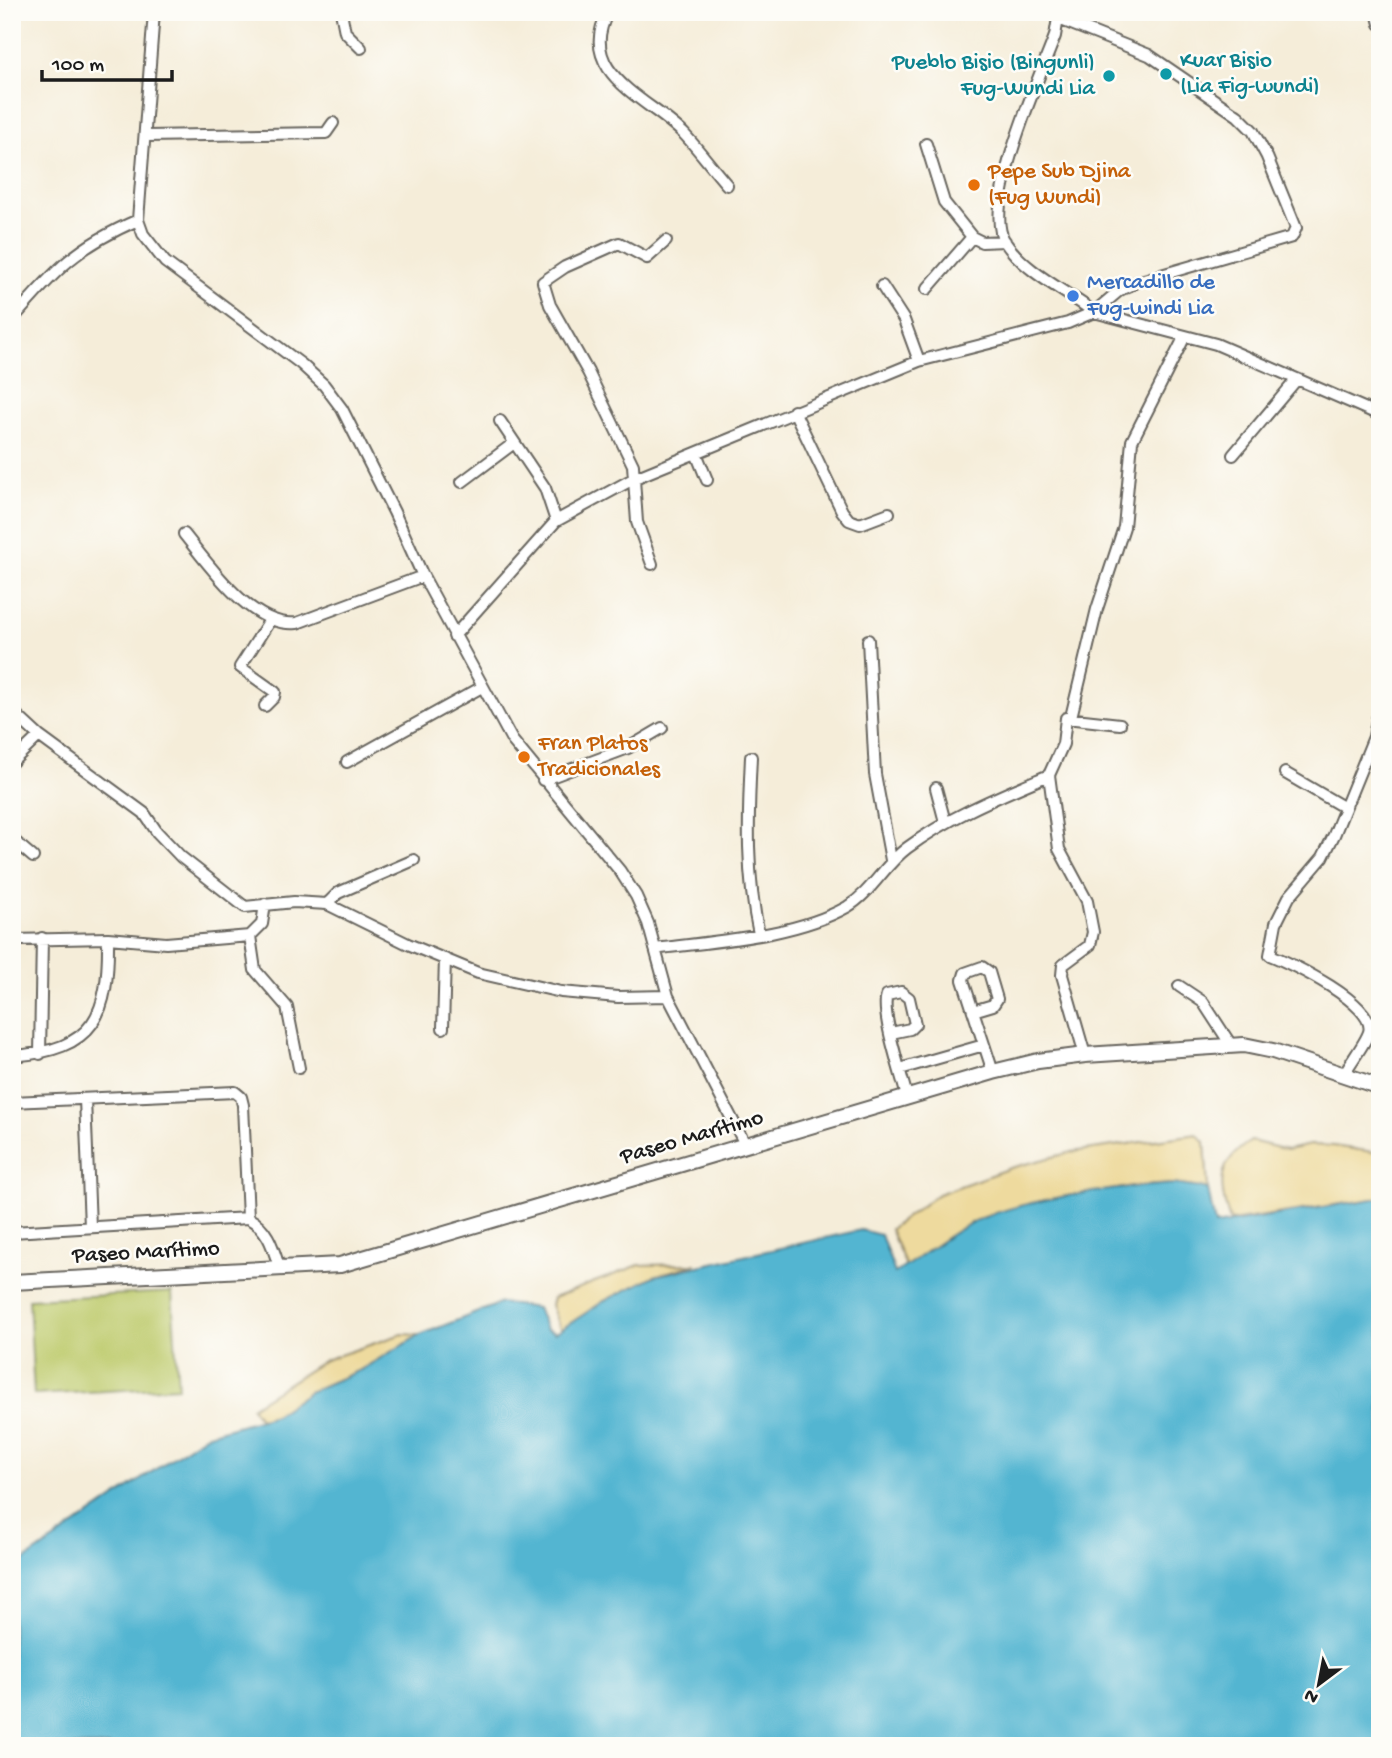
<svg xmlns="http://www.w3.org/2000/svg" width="1392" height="1758" font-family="'Gochi Hand',sans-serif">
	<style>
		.green { fill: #becb6d; stroke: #6d7444; stroke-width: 2 }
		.sand { fill: #eeda9e; stroke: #857b5d; stroke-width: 2 }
		.water { fill: #53b5d1; stroke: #386876; stroke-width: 2 }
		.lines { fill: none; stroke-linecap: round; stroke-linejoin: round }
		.minor-casing { stroke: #68655e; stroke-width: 14 }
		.major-casing { stroke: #68655e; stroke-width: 18 }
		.minor { stroke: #fff; stroke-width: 10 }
		.major { stroke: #fff; stroke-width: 14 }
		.culture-dot { fill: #0f9aa8; stroke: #fdfcf7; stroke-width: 2.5 }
		.food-dot { fill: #e8710a; stroke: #fdfcf7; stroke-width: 2.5 }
		.shop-dot { fill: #3f7fe0; stroke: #fdfcf7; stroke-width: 2.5 }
		.labels { text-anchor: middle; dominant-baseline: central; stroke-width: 5; stroke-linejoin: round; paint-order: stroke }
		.culture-label { font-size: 23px; fill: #0d838f; stroke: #fdfcf7; text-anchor: start }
		.food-label { font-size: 23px; fill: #c56008; stroke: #fdfcf7; text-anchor: start }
		.shop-label { font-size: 23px; fill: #366cbe; stroke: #fdfcf7; text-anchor: start }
		.street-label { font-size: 23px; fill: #1c1c1c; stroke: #fdfcf7 }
	</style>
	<rect width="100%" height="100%" fill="#fdfcf7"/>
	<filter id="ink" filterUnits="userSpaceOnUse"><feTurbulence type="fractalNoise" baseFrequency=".0143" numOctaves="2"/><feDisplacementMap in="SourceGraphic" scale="14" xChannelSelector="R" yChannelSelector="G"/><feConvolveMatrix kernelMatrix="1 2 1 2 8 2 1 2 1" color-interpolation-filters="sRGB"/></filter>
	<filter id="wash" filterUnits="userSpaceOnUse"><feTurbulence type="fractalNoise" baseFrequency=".00686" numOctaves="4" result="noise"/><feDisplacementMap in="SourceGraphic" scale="28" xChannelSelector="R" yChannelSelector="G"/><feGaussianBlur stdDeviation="1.57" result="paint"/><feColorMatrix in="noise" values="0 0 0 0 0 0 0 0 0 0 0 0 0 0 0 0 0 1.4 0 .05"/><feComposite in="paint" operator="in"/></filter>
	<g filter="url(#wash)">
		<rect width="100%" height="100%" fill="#f5edd9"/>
		<path class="green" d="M172,1292L178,1387L34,1395L29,1299Z"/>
		<path class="sand" d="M1197,1134L1205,1142L1208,1189L1173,1184L1127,1187L981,1218L906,1266L890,1229L938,1194L1010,1168L1072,1152Z
			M1251,1141L1287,1150L1310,1145L1333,1146L1380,1153V1198L1230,1221C1219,1186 1215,1163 1251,1141Z
			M696,1264L654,1276L604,1301L561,1331L551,1305L553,1298L639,1265Z
			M402,1334L420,1335L360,1370L309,1392L275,1415L260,1419L251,1407L325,1360Z"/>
		<path class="water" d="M1173,1184L1208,1189L1215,1225L1380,1198V1746H12V1569L205,1435L275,1415L309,1392L360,1370L420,1335L501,1303L537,1308L546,1329L555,1333L604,1301L654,1276L861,1230L881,1235L895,1273C923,1256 952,1230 982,1218C1037,1196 1115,1188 1173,1184Z"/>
	</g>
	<g filter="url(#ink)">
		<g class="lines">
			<g class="minor-casing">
				<path id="minor" d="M154,12L138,220L143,234L165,262L301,364L324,385L342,409L394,512L423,576L512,740L620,871L636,896L648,923L668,996L746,1146
					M341,12L345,32L361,48
					M608,12C574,74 652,100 685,135C700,151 713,169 727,185
					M1377,12L1380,24
					M1059,19L1149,55L1238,116L1253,131L1267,157L1296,228L1292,237L1137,282L1120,290L1094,312
					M147,136L326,133L333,123
					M926,144L944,202L972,237L982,242L1005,241
					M882,286L904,320L919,361
					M927,289L972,237
					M1094,312L1216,344L1380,415
					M12,320C54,271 77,246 138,220
					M794,411L842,511L849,520L860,524L889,513
					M500,421L545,488L556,521
					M696,453L707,480
					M1233,455L1297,379
					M462,482L514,443
					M184,534C210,566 252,628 297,623L423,576
					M652,564L637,522L633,465L588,372L550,305L543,282L565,267L619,243L647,258L666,241
					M454,636L556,521L635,478L919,361L1068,323L1094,312C1066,291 1025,272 1005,242C981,205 1040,77 1055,36L1059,12
					M868,640L875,774L891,860
					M265,706L274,697L275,692L240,667L270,620
					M12,711L39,736L144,813L157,832L181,857L245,907L294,902L327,904L408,944L478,973L561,992L618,997L668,996
					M1071,717L1097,609L1124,527L1132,441L1184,338
					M751,757C748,817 746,876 759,934
					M12,762L39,736
					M347,762L482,687
					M1285,773L1345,808
					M1049,775L1059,849L1087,901L1093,932L1090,945L1063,965L1062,975L1085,1055
					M543,780L628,748L662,728
					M936,788L945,822
					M12,839L33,857
					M327,904L338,893L414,860
					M250,936L255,970L287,1007L299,1068
					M12,940L108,938L166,943L250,936L262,924L265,904
					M655,949C714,941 794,937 847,907C872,892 884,865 907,848C950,816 1000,796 1049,775L1063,744L1066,718L1120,724
					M1179,986L1203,1002L1231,1045
					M973,1011L993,1005L997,999L989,972L982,967L965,973L963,980L993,1072
					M443,1028L445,959
					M891,1033L910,1029L915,1024L909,998L901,992L887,995C880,1012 902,1076 907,1097
					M40,1054L42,938
					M12,1056C96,1050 109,1015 108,938
					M900,1069L984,1045
					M1344,1074C1350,1063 1366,1042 1369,1032C1377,1004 1290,963 1270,955L1276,923L1289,897L1323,857L1334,835L1374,737L1380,704
					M85,1099L90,1227
					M12,1102L235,1092L241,1097L243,1105L248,1218C269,1229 273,1248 280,1270
					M12,1232L248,1218"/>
			</g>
			<g class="major-casing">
				<path id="major" d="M12,1282L340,1265L993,1072L1038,1061L1085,1055L1244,1045L1273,1051L1380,1087"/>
			</g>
			<use href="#minor" class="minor"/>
			<use href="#major" class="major"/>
		</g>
	</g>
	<g class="culture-dot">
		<circle cx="1166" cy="74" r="7"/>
		<circle cx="1109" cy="76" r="7"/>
	</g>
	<g class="food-dot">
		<circle cx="974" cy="185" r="7"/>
		<circle cx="524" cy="757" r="7"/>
	</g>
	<circle class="shop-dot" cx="1073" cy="296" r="7"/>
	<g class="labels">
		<g class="culture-label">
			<text x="1180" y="61">Kuar Bisio<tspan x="1180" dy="26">(Lia Fig-wundi)</tspan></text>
			<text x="1095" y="63" text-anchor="end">Pueblo Bisio (Bingunli)<tspan x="1095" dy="26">Fug-Wundi Lia</tspan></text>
		</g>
		<g class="food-label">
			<text x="988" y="172">Pepe Sub Djina<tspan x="988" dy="26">(Fug Wundi)</tspan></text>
			<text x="538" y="744">Fran Platos<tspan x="538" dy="26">Tradicionales</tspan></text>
		</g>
		<g class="shop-label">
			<text x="1087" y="283">Mercadillo de<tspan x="1087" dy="26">Fug-windi Lia</tspan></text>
		</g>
		<g class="street-label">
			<text transform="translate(692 1138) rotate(-16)">Paseo Marítimo</text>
			<text transform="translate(146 1253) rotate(-3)">Paseo Marítimo</text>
		</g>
	</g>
	<rect width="1392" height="1758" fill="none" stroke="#fdfcf7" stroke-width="42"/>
	<g transform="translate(1319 1684) rotate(212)" stroke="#fdfcf7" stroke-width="5" paint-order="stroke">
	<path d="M0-5L12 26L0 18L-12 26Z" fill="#1c1c1c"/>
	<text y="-10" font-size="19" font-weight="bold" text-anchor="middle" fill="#1c1c1c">N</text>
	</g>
	<path d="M42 70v10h130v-10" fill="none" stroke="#1c1c1c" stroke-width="3.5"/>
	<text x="52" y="70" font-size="21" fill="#1c1c1c" stroke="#fdfcf7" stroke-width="5" paint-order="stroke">100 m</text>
</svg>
